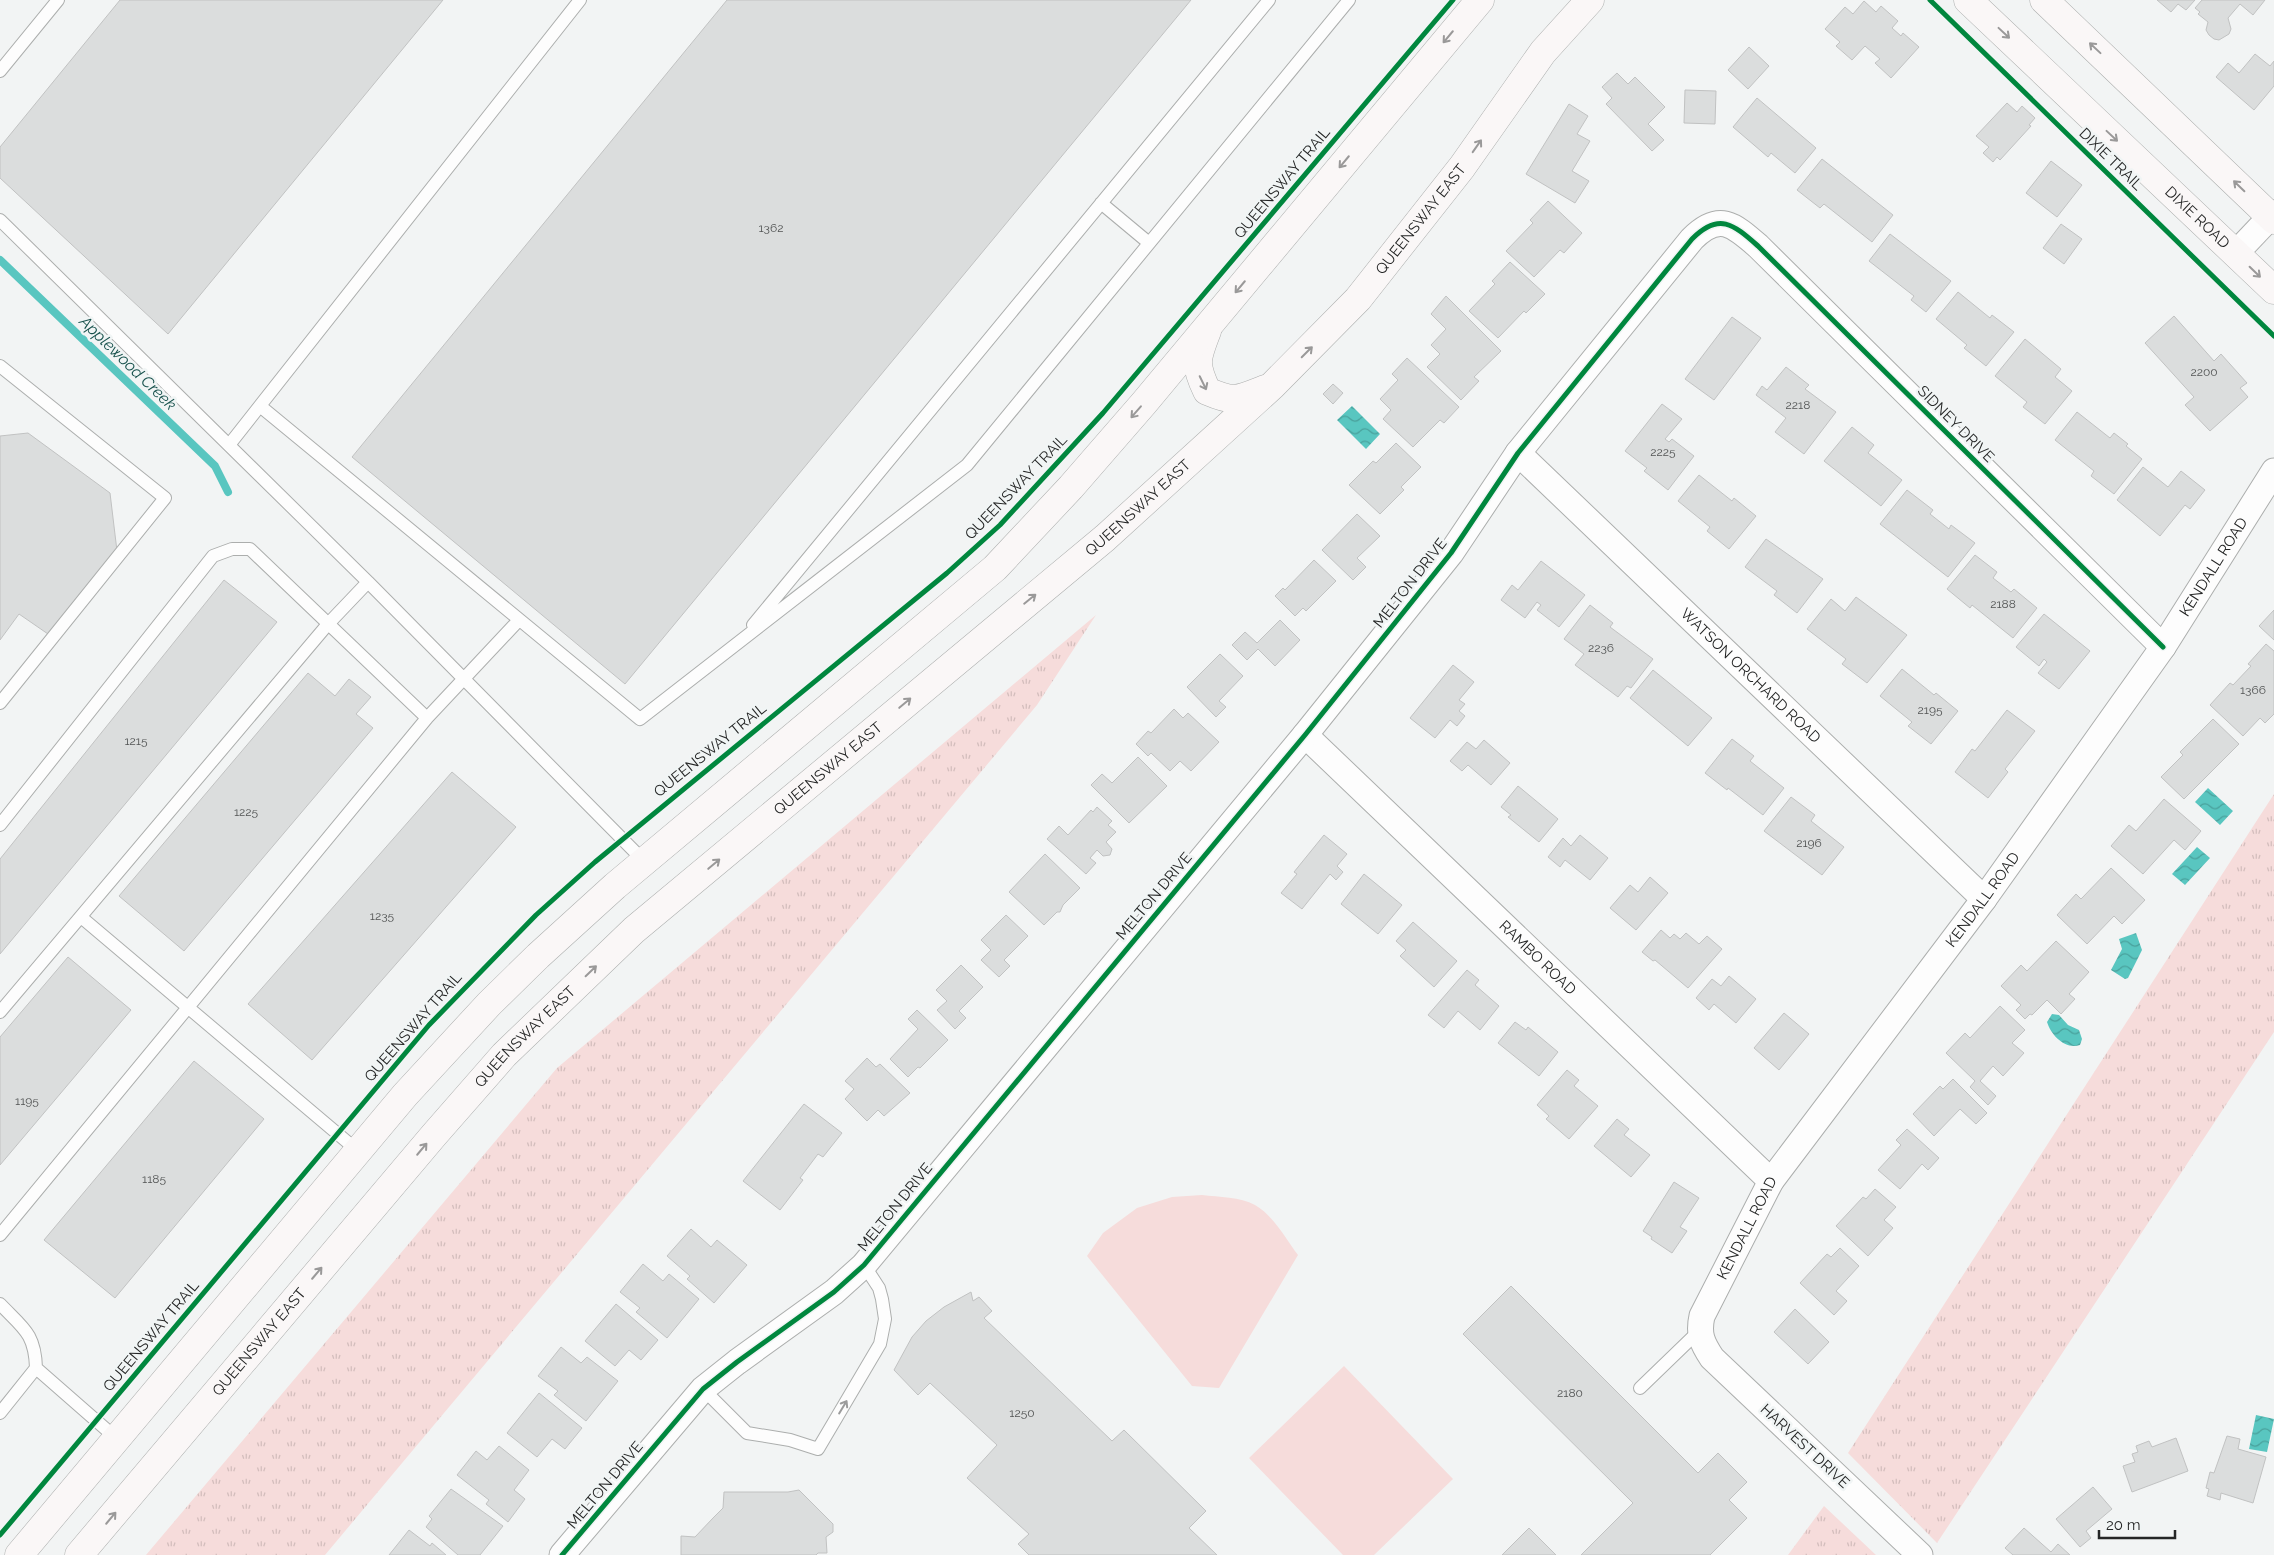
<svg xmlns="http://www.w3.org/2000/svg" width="2274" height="1555" font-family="Raleway,sans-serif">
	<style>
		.grass { fill: url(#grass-tufts) }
		.garden { fill: #f6dcdb }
		.water { fill: url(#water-waves) }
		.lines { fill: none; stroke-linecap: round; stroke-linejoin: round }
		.stream { stroke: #59c6c0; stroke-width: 8 }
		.building { fill: #dbdddd; stroke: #c1c2c2 }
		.lane-casing { stroke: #acaead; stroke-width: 14 }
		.street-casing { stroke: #acaead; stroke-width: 27 }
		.secondary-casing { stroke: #acaead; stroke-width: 29 }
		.lane { stroke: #fdfdfd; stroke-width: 12 }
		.street { stroke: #fdfdfd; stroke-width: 25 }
		.secondary { stroke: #faf7f7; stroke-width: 28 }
		.cycleway-casing { stroke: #f1f5f5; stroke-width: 8 }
		.cycleway { stroke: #00873e; stroke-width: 5 }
		.oneway { stroke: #9a9999 }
		.oneway2 { stroke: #9c9c9c }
		.labels { text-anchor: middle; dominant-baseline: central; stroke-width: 5; stroke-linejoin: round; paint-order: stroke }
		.number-label { font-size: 12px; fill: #525454 }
		.street-label { font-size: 15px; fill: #252626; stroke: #f1f5f5 }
		.water-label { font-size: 16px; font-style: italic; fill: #17514c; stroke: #f1f5f5 }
	</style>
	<defs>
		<pattern id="grass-tufts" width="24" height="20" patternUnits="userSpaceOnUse" patternTransform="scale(1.25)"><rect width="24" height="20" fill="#f6dcdb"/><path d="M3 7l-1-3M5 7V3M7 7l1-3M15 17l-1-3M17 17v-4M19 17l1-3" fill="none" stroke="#d3bdbc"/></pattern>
		<pattern id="water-waves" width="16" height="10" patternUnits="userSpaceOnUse" patternTransform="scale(1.25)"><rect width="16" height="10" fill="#59c6c0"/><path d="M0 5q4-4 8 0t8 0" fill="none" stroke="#49a19c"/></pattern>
	</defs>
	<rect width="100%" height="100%" fill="#f2f4f4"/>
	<path class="grass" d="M1096,615L1037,705L325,1555H146L557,1068Z
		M2274,794V1032L1937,1543L1848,1453Z
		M1824,1506L1876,1555H1788Z"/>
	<path class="garden" d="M1202,1195C1219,1197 1240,1197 1255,1205C1273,1215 1286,1239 1298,1255L1219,1388L1192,1386L1087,1256L1103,1233L1137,1208L1172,1197Z
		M1344,1366L1453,1479L1374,1555H1343L1249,1458Z"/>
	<path class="water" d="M1352,406L1380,434L1366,449L1337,420Z
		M2208,788L2233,811L2220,825L2195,802Z
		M2197,847L2210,858L2185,885L2172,874Z
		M2136,933L2142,950L2128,978L2125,979L2111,970L2122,949L2119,939Z
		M2052,1014L2059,1015L2068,1025L2079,1030L2082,1039L2080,1045C2065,1050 2051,1035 2047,1022Z
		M2256,1415L2274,1419L2267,1452L2249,1449Z"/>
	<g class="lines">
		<path class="stream" d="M0,260L215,466L228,492"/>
	</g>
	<path class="building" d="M120,0H443L168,334L0,178V147Z
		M727,0H1191L625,684L352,457Z
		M2157,0H2195L2186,10L2178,4L2171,12Z
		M2202,0H2265L2253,15L2240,4L2228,18L2231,29L2229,34L2219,40L2214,39L2209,35L2206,30L2208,22L2198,14L2200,12L2195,8Z
		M1864,1L1876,12L1881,6L1898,21L1892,28L1901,36L1903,33L1919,47L1891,78L1875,63L1880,59L1865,46L1852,60L1836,46L1840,42L1825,29L1845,7L1853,14Z
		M1749,47L1769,66L1748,89L1728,70Z
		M2255,54L2270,66L2274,61V86L2254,110L2216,77L2228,63L2239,73Z
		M1617,73L1628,84L1635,77L1665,107L1648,124L1664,140L1652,151L1606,104L1612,98L1602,87Z
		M1685,90L1716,91L1715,124L1684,123Z
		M1757,98L1816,148L1795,173L1771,153L1768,157L1733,127Z
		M2007,103L2017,112L2022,106L2035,118L2029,125L2031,126L2000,160L1997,157L1993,162L1983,153L1989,147L1976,136Z
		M1569,104L1588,116L1577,134L1590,141L1572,171L1589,181L1575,203L1526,174Z
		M1822,159L1893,215L1872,242L1824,204L1820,208L1797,190Z
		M2051,161L2082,185L2057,217L2026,193Z
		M1548,201L1582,233L1564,253L1560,250L1534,277L1506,251L1533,223L1530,220Z
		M2061,224L2082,239L2064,264L2043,248Z
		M1890,234L1951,281L1926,312L1911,300L1914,296L1869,261Z
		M1510,262L1545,294L1526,313L1524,311L1498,338L1469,311L1495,284L1492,281Z
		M1958,292L1990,318L1992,315L2014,332L1986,366L1964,348L1967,345L1936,319Z
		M1446,296L1501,351L1474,377L1479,381L1461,400L1427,367L1440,354L1431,345L1446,329L1431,314Z
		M2174,316L2214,361L2221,354L2247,383L2240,388L2248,397L2210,431L2185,405L2194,397L2145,343Z
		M1732,317L1761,338L1714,400L1685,379Z
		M2025,339L2061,369L2055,377L2072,391L2045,424L2023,407L2027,402L1995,376Z
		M1407,358L1459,407L1444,423L1440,420L1413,447L1383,419L1391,410L1380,399L1398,380L1392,374Z
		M1786,367L1809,385L1805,389L1836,412L1804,454L1775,432L1786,418L1756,395L1762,386L1767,390Z
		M1333,384L1343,393L1333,404L1323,394Z
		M1662,404L1682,419L1665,439L1669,442L1672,439L1694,456L1668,490L1644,471L1647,468L1625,451Z
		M2077,412L2110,438L2114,433L2128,444L2126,446L2142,459L2114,494L2091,476L2094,471L2055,440Z
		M1852,427L1874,445L1868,453L1902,480L1881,506L1824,461Z
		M28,433L110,493L117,551L48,634L19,614L0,640V436Z
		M1396,443L1421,467L1401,487L1404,490L1380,514L1349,485L1373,461L1376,463Z
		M2143,467L2168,487L2181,471L2205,490L2190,509L2185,505L2160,536L2117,500Z
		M1699,475L1732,501L1734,498L1756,516L1729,549L1707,531L1710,527L1678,501Z
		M1907,490L1933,510L1930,514L1949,529L1951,525L1975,543L1948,577L1880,524Z
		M1357,514L1380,536L1357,558L1366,567L1353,580L1322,550Z
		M1766,539L1823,579L1797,613L1774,595L1777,591L1745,567Z
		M1975,555L1997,572L1993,578L2011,592L2014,589L2037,608L2013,638L1972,605L1970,608L1947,589Z
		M1314,560L1336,581L1306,611L1303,608L1295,616L1275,596L1283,588L1285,590Z
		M1541,561L1585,595L1559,627L1537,610L1541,605L1537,602L1525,618L1501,600L1512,585L1518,590Z
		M224,580L277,622L0,954V859Z
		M1856,597L1907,635L1867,683L1842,664L1846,659L1807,629L1831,599L1845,611Z
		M1590,605L1613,623L1610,627L1653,659L1631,688L1627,686L1618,697L1575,665L1584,654L1564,639Z
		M2274,610V640L2259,626Z
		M2044,614L2090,651L2059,689L2038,673L2047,662L2044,659L2039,666L2016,647Z
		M1280,620L1300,640L1275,666L1258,649L1247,660L1232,645L1245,632L1257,643Z
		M2266,644L2274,651V714L2265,723L2260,718L2243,736L2210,705L2230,683L2233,685L2251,666L2248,664Z
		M1220,654L1243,676L1219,701L1226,707L1216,717L1187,687Z
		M1453,665L1474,682L1459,700L1465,704L1459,711L1465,716L1457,726L1450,720L1435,738L1410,718Z
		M1902,669L1934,695L1936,693L1958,711L1931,744L1908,726L1912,722L1880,696Z
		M1653,670L1712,718L1688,746L1630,698Z
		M308,673L335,696L349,679L371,697L356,714L373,728L184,951L119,896Z
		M1174,709L1183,718L1188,713L1219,742L1191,771L1180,761L1170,771L1151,753L1148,756L1136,744L1148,731L1151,733Z
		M2007,710L2035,731L2005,769L2008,772L1988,798L1955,772L1972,749L1975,751Z
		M2213,719L2239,744L2184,799L2161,777L2183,755L2180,752Z
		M1732,739L1754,756L1750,761L1784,788L1763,815L1728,788L1727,790L1705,773Z
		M1484,740L1510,763L1491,785L1468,765L1462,771L1450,761L1467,742L1476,749Z
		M1138,757L1167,786L1129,823L1091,785L1102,774L1112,783Z
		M452,772L516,827L312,1060L248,1004Z
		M1518,786L1558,819L1539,842L1508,817L1511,815L1501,807Z
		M1791,797L1815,815L1811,821L1844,847L1822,875L1764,831Z
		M2164,799L2201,831L2185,850L2174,840L2143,874L2111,846L2129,825L2136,831Z
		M1097,807L1112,821L1108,825L1116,832L1106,842L1112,849L1110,855L1103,856L1097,850L1090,858L1096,863L1086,874L1047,839L1059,826L1068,835L1091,810L1093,812Z
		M1324,835L1347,854L1337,866L1343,872L1336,880L1330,874L1302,909L1281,893L1297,874L1294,872Z
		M1580,835L1608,858L1590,880L1565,860L1560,867L1548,857L1563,838L1571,846Z
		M1045,854L1080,888L1063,905L1060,912H1057L1044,925L1009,892Z
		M2111,868L2145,900L2122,924L2114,916L2087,944L2057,915L2076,894L2081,899Z
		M1364,874L1402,905L1378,934L1341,904Z
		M1650,877L1668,893L1636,930L1610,908L1630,885L1638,892Z
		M1006,915L1028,936L1004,960L1010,966L999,977L981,960L991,950L981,940Z
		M1413,922L1457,961L1434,987L1400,956L1406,950L1396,941Z
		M1661,930L1670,938L1674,934L1680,939L1686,933L1699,944L1707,936L1722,949L1688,988L1655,960L1653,961L1642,952Z
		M2056,941L2089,972L2069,994L2075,999L2061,1014L2047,1000L2032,1015L2030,1014L2025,1019L2016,1010L2021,1005L2001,986L2021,965L2027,971Z
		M68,957L131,1010L0,1165V1037Z
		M961,965L983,987L959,1011L966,1018L955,1029L937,1010L947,1001L936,990Z
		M1467,970L1479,980L1475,985L1499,1006L1480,1030L1458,1011L1444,1028L1428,1015Z
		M1729,976L1756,999L1736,1023L1714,1004L1709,1010L1696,998L1712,979L1721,986Z
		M2000,1006L2025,1030L2012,1043L2024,1053L2003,1076L1993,1066L1980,1081L1996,1096L1988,1105L1970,1087L1975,1081L1946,1053L1965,1033L1970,1038Z
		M917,1010L948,1040L920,1068L918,1067L908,1077L890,1059L918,1029L908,1019Z
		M1784,1013L1809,1034L1779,1070L1754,1048Z
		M1515,1022L1526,1030L1528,1027L1558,1052L1539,1076L1498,1043Z
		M867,1058L876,1067L880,1064L910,1093L884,1116L878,1110L867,1121L845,1099L854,1089L845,1081Z
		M194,1061L264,1119L115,1298L44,1240Z
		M1567,1070L1579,1080L1574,1086L1598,1106L1569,1139L1546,1119L1549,1116L1537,1105Z
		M1953,1079L1987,1113L1976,1124L1960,1109L1934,1136L1913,1114L1940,1086L1943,1089Z
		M804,1104L842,1133L823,1157L818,1154L800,1178L803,1180L780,1210L743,1181Z
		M1617,1119L1629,1129L1624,1135L1650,1155L1631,1177L1594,1146Z
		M1907,1129L1939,1158L1928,1170L1922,1164L1900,1189L1878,1170L1901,1145L1896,1140Z
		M1674,1182L1699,1198L1680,1227L1687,1231L1672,1253L1651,1239L1652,1237L1643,1231Z
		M1875,1189L1896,1207L1884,1220L1893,1228L1868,1256L1836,1226L1863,1197L1866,1199Z
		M691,1229L711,1247L717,1240L747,1265L714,1303L687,1279L690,1276L667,1256Z
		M1840,1248L1859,1266L1836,1291L1847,1301L1834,1315L1800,1283L1827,1254L1831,1257Z
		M643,1264L663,1281L669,1274L699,1299L667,1338L636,1312L640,1308L620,1292Z
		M1511,1286L1698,1473L1718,1453L1747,1482L1729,1500L1747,1518L1710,1555H1581L1633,1503L1463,1334Z
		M971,1292L973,1301L979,1297L992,1311L984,1318L1112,1441L1124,1430L1206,1511L1189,1528L1217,1555H1029L1018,1544L1029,1534L967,1478L997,1445L930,1383L918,1395L894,1370L912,1337L926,1321L944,1307Z
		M616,1304L658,1340L641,1360L629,1350L615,1366L585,1341Z
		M1795,1309L1829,1342L1808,1364L1774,1332Z
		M561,1347L581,1363L587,1357L618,1381L586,1421L554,1395L558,1391L538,1376Z
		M539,1393L582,1428L565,1449L552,1439L537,1457L507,1433Z
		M2227,1436L2240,1439L2238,1449L2266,1457L2253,1503L2221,1493L2220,1500L2207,1496L2209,1489L2206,1488L2210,1472L2214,1473Z
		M2176,1438L2188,1471L2132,1492L2123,1466L2135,1462L2132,1454L2138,1452L2136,1446L2149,1441L2152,1447Z
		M499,1446L529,1470L514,1490L525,1499L508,1522L486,1504L489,1500L457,1475L476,1451L487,1460Z
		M2093,1487L2112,1509L2086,1531L2091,1538L2080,1547L2056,1519Z
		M451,1489L503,1526L480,1555H458L426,1527L432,1519L429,1516Z
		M799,1490L833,1524V1532L826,1537L827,1553H818L816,1555H681V1536L695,1537L713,1518L723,1508L724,1492H788Z
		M1529,1528L1556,1555H1502Z
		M2024,1528L2051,1552L2058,1544L2070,1555H2013L2005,1548Z
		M409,1530L430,1546L432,1543L446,1555H389Z"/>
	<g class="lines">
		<g class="lane-casing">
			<path id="lane" d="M0,71L58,0
				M1101,203L1149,243
				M0,220L368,582
				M0,366L165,498L0,703
				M260,406L640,719L967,465L1349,0
				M229,445L580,0
				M753,625L1269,0
				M0,825L213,556L232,549H250L427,718
				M81,917L358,1151
				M0,1012L328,624L368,582L644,861
				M0,1235L427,718L519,620
				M0,1304C23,1328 35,1333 36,1368L116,1438
				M1640,1388L1699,1331
				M703,1389L747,1433L790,1440L818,1449L880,1344L885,1319L882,1299L879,1288L864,1265
				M0,1413L36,1368"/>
		</g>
		<g class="street-casing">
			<g id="street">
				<path d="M2236,253L2274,213"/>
				<path id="s1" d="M1518,453L1984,899"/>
				<path id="s2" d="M1305,735L1771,1181"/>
				<path d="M562,1555L703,1389L737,1362L834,1292L864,1265L1305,735L1451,553L1518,453L1692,239C1719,212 1733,224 1758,246L2163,647"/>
				<path id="s3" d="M1920,1555L1712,1358C1702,1343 1698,1334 1702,1316L1771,1181L1984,899L2121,706L2163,647L2274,471"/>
			</g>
		</g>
		<g class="secondary-casing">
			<g id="secondary">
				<path id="s4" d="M1968,0L2274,290"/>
				<path d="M2044,0L2274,220"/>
				<path d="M1207,331C1196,359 1194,364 1207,391C1235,403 1237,400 1265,389"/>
				<path d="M19,1555L405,1095L489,1004L538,956L615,886L995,568L1071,487L1144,403L1480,0"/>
				<path id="s5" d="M79,1555L434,1135L504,1055L634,930L1105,538L1272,386L1358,299L1462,167L1543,52L1590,0"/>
			</g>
		</g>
		<use href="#lane" class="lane"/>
		<use href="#street" class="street"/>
		<use href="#secondary" class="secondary"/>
		<g class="cycleway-casing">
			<path id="cycleway" d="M1930,0L2274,336
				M0,1535L429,1025L536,915L595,862L947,573L1000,525L1103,413L1453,0
				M562,1555L703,1389L737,1362L834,1292L864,1265L1305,735L1451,553L1518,453L1692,239C1719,212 1733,224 1758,246L2163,647"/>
		</g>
		<use href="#cycleway" class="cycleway"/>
	</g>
	<defs><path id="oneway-shaft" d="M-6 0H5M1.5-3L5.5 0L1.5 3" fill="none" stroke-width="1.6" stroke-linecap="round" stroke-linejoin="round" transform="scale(1.25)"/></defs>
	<g class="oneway">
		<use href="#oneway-shaft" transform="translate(2004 33) rotate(43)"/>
		<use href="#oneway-shaft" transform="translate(1448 37) rotate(130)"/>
		<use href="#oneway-shaft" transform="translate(2095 48) rotate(-137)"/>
		<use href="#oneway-shaft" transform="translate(2112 136) rotate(43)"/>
		<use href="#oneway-shaft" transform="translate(1477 146) rotate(-55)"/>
		<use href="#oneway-shaft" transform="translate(1344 162) rotate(130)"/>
		<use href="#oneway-shaft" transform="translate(2239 186) rotate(-136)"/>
		<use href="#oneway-shaft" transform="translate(2255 272) rotate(44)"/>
		<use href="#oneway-shaft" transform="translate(1240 287) rotate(130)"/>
		<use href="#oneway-shaft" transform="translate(1307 352) rotate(-45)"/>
		<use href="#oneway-shaft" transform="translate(1203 383) rotate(64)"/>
		<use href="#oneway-shaft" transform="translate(1136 412) rotate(131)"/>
		<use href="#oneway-shaft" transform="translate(1030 599) rotate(-39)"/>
		<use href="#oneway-shaft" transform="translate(905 703) rotate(-40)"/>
		<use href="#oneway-shaft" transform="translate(714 864) rotate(-40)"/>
		<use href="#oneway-shaft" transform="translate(591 971) rotate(-44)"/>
		<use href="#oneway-shaft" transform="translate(422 1149) rotate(-50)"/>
		<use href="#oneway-shaft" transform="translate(317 1273) rotate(-50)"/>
		<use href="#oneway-shaft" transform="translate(111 1518) rotate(-50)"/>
	</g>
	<use class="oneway2" href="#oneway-shaft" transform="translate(843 1407) rotate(-59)"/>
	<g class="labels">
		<g class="number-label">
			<text x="771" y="228">1362</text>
			<text x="2204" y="372">2200</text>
			<text x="1798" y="405">2218</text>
			<text x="1663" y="452">2225</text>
			<text x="2003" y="604">2188</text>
			<text x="1601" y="648">2236</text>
			<text x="2253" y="690">1366</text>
			<text x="1930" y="710">2195</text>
			<text x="136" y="741">1215</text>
			<text x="246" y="812">1225</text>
			<text x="1809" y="843">2196</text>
			<text x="382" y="916">1235</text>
			<text x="27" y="1101">1195</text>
			<text x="154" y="1179">1185</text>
			<text x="1570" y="1393">2180</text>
			<text x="1022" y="1413">1250</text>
		</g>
		<g class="street-label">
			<text transform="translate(2111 159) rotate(44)">DIXIE TRAIL</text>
			<text transform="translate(1282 183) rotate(-50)">QUEENSWAY TRAIL</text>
			<text stroke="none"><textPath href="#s4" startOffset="316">DIXIE ROAD</textPath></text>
			<text stroke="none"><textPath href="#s5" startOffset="1899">QUEENSWAY EAST</textPath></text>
			<text transform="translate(1956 424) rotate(45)">SIDNEY DRIVE</text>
			<text transform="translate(1016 487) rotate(-46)">QUEENSWAY TRAIL</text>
			<text stroke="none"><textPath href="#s5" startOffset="1494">QUEENSWAY EAST</textPath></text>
			<text stroke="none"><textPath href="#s3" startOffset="1240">KENDALL ROAD</textPath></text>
			<text transform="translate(1410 583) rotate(-52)">MELTON DRIVE</text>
			<text stroke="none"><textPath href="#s1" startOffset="322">WATSON ORCHARD ROAD</textPath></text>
			<text transform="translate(710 750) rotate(-39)">QUEENSWAY TRAIL</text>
			<text stroke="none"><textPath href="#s5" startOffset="1089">QUEENSWAY EAST</textPath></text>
			<text transform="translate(1154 896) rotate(-50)">MELTON DRIVE</text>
			<text stroke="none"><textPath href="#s3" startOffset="835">KENDALL ROAD</textPath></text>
			<text stroke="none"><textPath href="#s2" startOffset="322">RAMBO ROAD</textPath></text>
			<text transform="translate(413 1027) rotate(-49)">QUEENSWAY TRAIL</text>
			<text stroke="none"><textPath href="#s5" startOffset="684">QUEENSWAY EAST</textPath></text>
			<text transform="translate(895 1207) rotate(-51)">MELTON DRIVE</text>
			<text stroke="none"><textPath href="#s3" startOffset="430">KENDALL ROAD</textPath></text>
			<text transform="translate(151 1336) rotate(-50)">QUEENSWAY TRAIL</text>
			<text stroke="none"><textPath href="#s5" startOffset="279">QUEENSWAY EAST</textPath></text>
			<text transform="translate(1805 1446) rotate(43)">HARVEST DRIVE</text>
			<text transform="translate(605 1485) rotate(-50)">MELTON DRIVE</text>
		</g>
		<g class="water-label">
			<text transform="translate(128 363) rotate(44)">Applewood Creek</text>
		</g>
	</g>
	<path d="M2099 1530v8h76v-8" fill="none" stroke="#252626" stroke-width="2.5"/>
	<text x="2106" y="1530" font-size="15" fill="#252626" stroke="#f1f5f5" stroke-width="4" paint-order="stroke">20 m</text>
</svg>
